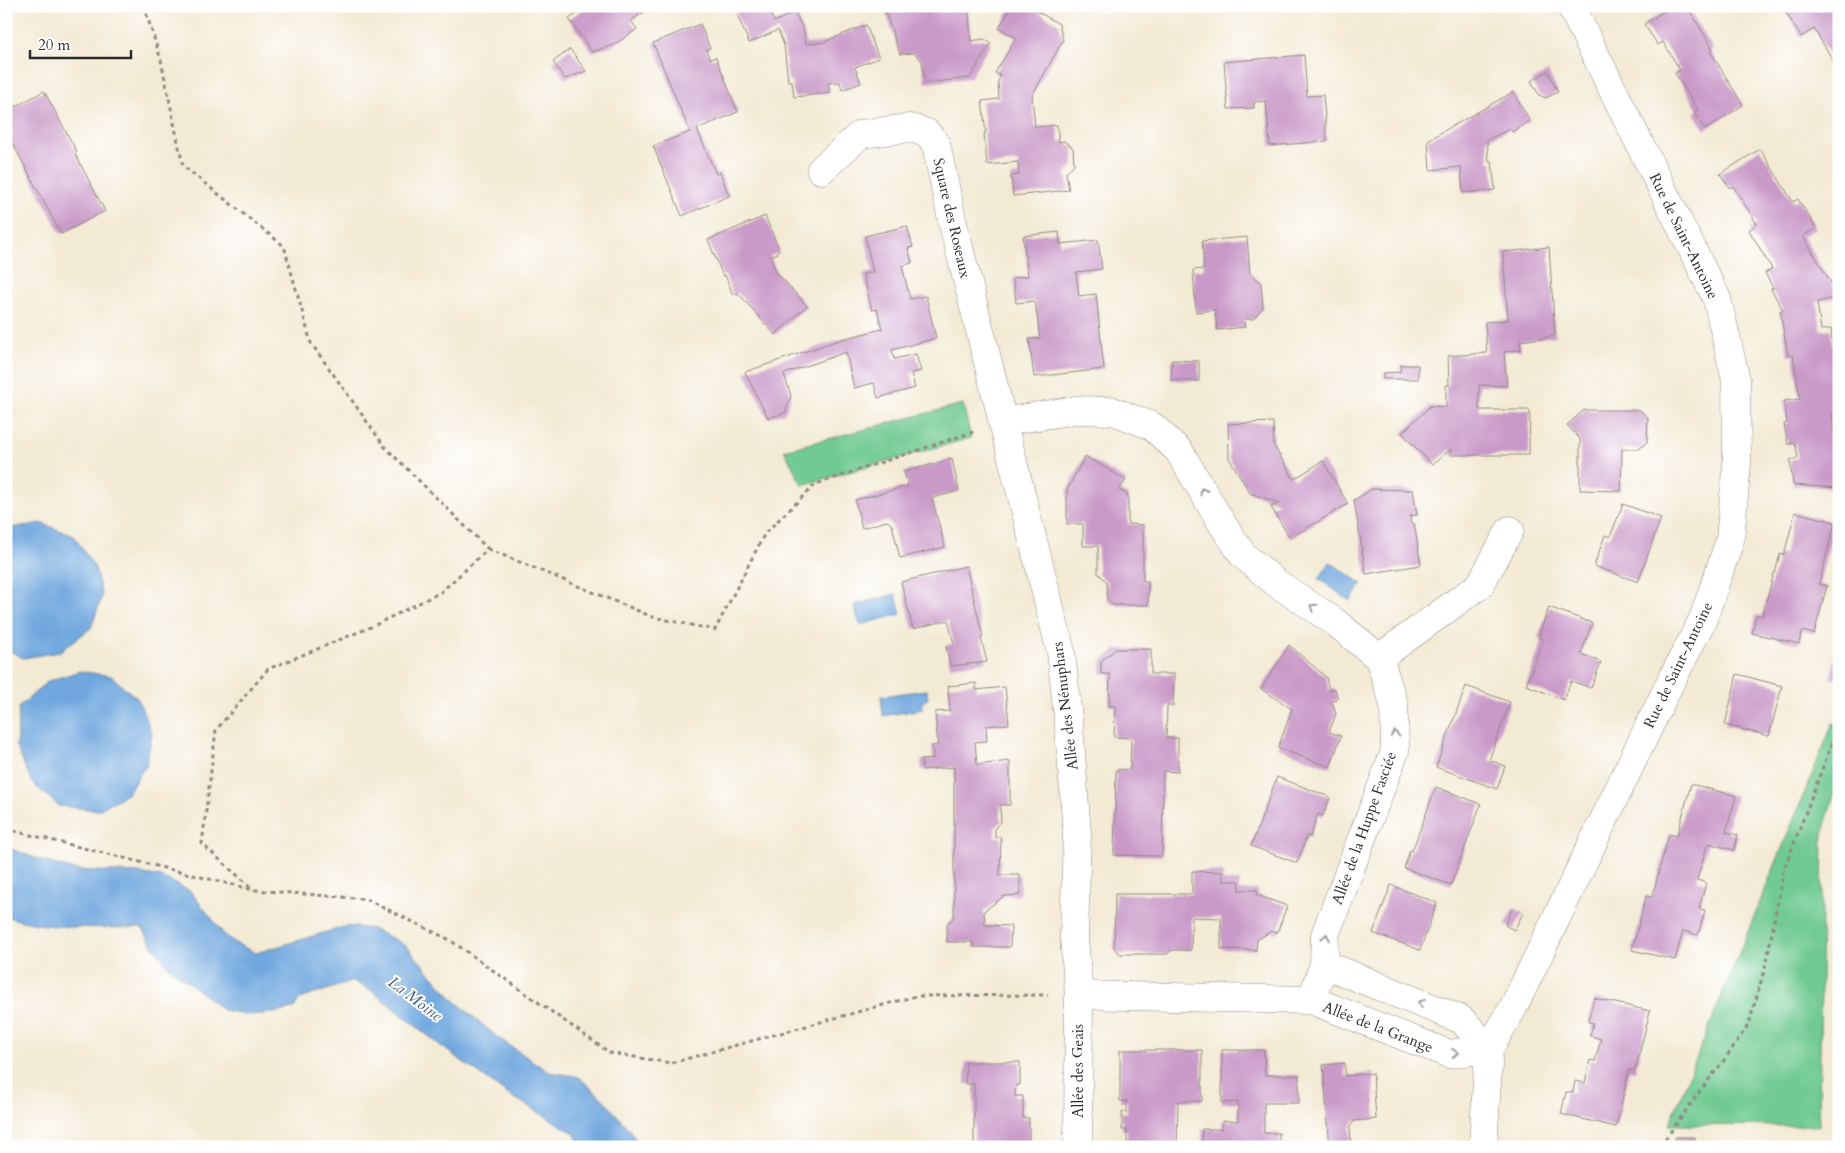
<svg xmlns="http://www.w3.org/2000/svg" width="1845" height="1153" font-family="Cardo,serif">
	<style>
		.green { fill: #70ca91; stroke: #4e7a5e }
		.water { fill: #70a7de; stroke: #4e6984 }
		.building { fill: #c999c8 }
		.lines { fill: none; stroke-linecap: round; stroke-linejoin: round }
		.minor-casing { stroke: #8f8a80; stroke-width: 29 }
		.path { stroke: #8f8a80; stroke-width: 3; stroke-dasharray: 4 4; stroke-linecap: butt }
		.minor { stroke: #fff; stroke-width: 28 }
		.oneway { stroke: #a0a0a0 }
		.labels { text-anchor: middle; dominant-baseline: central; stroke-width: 4; stroke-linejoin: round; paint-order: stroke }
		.street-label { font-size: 15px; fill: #2b2b2b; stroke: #fff }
		.water-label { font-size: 16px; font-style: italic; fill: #475d73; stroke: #fff }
	</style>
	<rect width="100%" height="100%" fill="#fff"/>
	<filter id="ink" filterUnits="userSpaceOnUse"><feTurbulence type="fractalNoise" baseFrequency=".02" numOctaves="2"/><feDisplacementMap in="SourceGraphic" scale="10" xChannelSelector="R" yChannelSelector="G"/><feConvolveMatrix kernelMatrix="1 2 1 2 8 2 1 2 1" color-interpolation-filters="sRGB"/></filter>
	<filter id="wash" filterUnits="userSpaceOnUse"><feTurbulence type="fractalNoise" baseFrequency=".0096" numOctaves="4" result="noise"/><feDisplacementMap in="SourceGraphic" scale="20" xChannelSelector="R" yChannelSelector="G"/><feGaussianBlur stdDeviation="1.12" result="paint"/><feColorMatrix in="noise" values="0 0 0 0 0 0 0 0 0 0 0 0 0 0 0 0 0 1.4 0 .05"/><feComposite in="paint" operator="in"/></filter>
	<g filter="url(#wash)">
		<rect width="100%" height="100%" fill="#f3ead4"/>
		<path class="green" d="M963,404L971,438L802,485L784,450Z
			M1833,723L1839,724V777L1823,832L1819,1126L1669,1125Z"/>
		<path class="water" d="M41,523L74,536L95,568L102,596L91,628L59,652L23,658L6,649V530L11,528Z
			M1330,562L1362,584L1350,601L1319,579Z
			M896,594L901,614L860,625L854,605Z
			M80,671L111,676L138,699L152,734L146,765L127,794L98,810L59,806L32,783L16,746L19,707L48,681Z
			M927,690L928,699L922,702L923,709L883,716L881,696Z
			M6,847L43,861L75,870L139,873L161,877L190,891L224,934L237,944L256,953L347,926L372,929L396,940L406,946L455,1001L497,1037L549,1072L576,1076L581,1079L602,1098L628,1128L635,1138L638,1147H581L574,1133L506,1093L441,1046L372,991L353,981L300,999L293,1009L273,1013L249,1015L223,1010L169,967L153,946L143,929L139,927L132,928C94,927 41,930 6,916Z"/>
		<g id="blocks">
			<path class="building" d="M588,6H652L631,21L637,29L614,45L592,52L569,19Z
				M747,6H768L774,22L795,12L804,32L806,44L824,42L866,25L879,58L855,67L861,83L842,90L840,82L828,83L830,93L794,97L792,81H788L784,45L778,30L749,43L735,10Z
				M907,6H917V8L937,6H968L971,41L984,39L991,43L970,78L925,83L922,61L914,53L900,54L885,11Z
				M1012,6H1028L1059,24L1063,40L1032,96L1035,127L1057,125L1059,142L1064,141L1073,148L1074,164L1066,173L1069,190L1013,196L1011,176L1019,175L1018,162L987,165L984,133H986L982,101L999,99L998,81L1001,76L995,73L1016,38L999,28Z
				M1672,6H1687L1713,49L1710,51L1743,105L1705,130L1694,113L1698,110L1675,73L1680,70L1663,42L1658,45L1644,24Z
				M1789,6H1839V70L1814,29L1801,37L1784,9Z
				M700,24L710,48L706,50L710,59L716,57L738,112L697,129L716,174L720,172L729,196L682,216L653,146L690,132L653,43Z
				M570,49L586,71L565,79L553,62Z
				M1304,55L1307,96L1323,95L1327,141L1270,146L1266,101L1254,102V108L1228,109L1224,62Z
				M1548,71L1558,92L1546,98L1539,95L1531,81Z
				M44,91L77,152L75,154L105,211L61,234L6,131V112Z
				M1513,92L1530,121L1512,132L1510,129L1487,140L1489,162H1492L1495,190L1463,193L1461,167L1430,170L1428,140Z
				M1760,149L1793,202L1798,199L1816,228L1803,236L1839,296V297L1817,302L1821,330L1831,329L1833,354L1839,353V413L1832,414L1839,472V488L1793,485L1790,460L1798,458L1795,443L1788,444L1784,424L1787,423L1784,401L1800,399L1793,355L1788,356L1780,311L1783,310L1771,289L1773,288L1765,273L1772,269L1749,230L1757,224L1733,186L1730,188L1720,174Z
				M765,216L779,249L776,254L770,256L777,273L807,306L775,335L738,293L733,295L725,275L723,276L708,240Z
				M907,226L913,247L908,248L912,263L902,266L910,299L926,296L936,338L892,350L894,359L916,354L921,371L911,373L915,388L878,398L874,383L854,388L846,352L784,374L791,396L785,413L768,418L745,372L842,339L882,329L877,309L872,310L863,274L873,272L865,236Z
				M1059,232L1060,244L1098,240L1102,269L1076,272L1079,296L1096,294L1104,369L1034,377L1029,339L1040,338L1035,301L1016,303L1013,278L1028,276L1023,236Z
				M1247,237L1250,274L1261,282L1263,308L1253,319H1244L1245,327L1217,330L1215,310L1196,312L1193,270L1204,269L1202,241Z
				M1549,247L1555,336L1520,341L1521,350L1504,352L1507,386L1479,385V410H1530L1529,455H1451V449L1432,465L1402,433L1430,406L1446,407V385H1449L1448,356L1487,353L1485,322L1508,320L1503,252Z
				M1172,360L1199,361V381L1171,380Z
				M1401,365H1418V379H1383V373L1400,372Z
				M1584,410H1640L1648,418L1647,442L1639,449H1622L1621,491L1580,490V439L1567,425Z
				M1273,422L1274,446L1294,479L1323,461L1348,504L1290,538L1271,507L1279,503L1250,493L1229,458L1228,424Z
				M1085,456L1126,480L1119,490L1128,495V524L1143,525V581H1148V605H1113L1107,599V582L1098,573V546H1083V524H1067V490Z
				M952,459L959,491L932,498L945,547L900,558L892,525L887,521L862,528L855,500L908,486L904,472Z
				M1372,489L1413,490L1417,515L1410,516L1411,524L1414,523L1421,565L1366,574L1354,500Z
				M1623,504L1661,518L1638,582L1594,566L1605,535L1610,537Z
				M1795,512L1835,522L1819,584L1827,586L1814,634L1802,631L1799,644L1752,633L1756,615L1762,616L1774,573H1775L1780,554L1784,555Z
				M966,566L983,637L981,638L987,662L950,666L946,646L954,644L948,620L913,629L901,582Z
				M1549,607L1592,623L1581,654L1601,662L1591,688L1571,681L1564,700L1526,685L1543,639L1538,638Z
				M1289,645L1326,677L1329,690L1335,689L1338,700L1332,701L1336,714L1329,732L1341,736L1330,767L1278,748L1292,709L1261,689Z
				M1116,649H1151V674H1174L1173,706H1167L1166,738H1178V772L1163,771L1162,856L1114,855L1116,770L1130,769L1131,738L1114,737L1115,706H1109L1110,674H1101V661Z
				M1837,650L1839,651V680L1830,678Z
				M1737,674L1782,686L1769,736L1725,725Z
				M976,683V690L1005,687L1009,724L986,726L987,741L975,742L977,765L1010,761V805H1000L1001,822L995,828V837H1001L1000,875H1020V895L1004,896L984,911L985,925L1011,926L1010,947H973V942H947V924L954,917V767L922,770L921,760L933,759L932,746L938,745L935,712L950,711L948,686Z
				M1466,686L1510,702L1489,760L1505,766L1497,789L1436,767Z
				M1277,777L1330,797L1323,816L1318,814L1310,837L1307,836L1297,863L1251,846Z
				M1691,784L1736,796L1726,832L1738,835L1734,850L1708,843L1697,880L1706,883L1699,909L1705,910L1698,935L1683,931L1675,960L1632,950L1646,896L1652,897L1669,834L1677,836Z
				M1436,787L1481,804L1451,885L1404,868L1410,850L1412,851Z
				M1192,871L1223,872V881H1240L1239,890H1257V895L1287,906L1277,933L1271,931L1257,940L1256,950L1221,949V918L1192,917L1191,950H1172L1167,954H1120L1114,948L1115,894H1192Z
				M1391,885L1437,903L1420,950L1373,933Z
				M1513,908L1523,913L1514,930L1505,925Z
				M1594,998L1650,1011L1635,1071L1629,1070L1616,1127L1561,1114L1566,1092H1573L1575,1081L1585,1083L1590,1060L1595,1061L1601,1039L1590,1036L1593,1023L1588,1022Z
				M1120,1050H1202V1101H1178L1177,1147H1127V1130H1122V1112L1127,1113V1101H1120Z
				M1222,1050H1264L1265,1075H1299V1103H1264V1133H1279V1147H1202V1129H1222V1121H1238V1102L1222,1103Z
				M966,1062H1020V1085H1016L1015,1096H1023V1118H1029V1147L974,1146V1084H965Z
				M1345,1063V1076L1373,1073L1376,1119L1354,1121L1350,1127L1351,1147H1330L1323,1065Z
				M1676,1137H1695V1147H1672Z"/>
		</g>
	</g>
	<g filter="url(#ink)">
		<use href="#blocks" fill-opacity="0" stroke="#8f8a80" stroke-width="1"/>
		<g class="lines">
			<g class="minor-casing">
				<path id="minor" d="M821,170L861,134L910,128L927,133L936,144L953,224L1061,652L1069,727L1077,833L1074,938L1079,995L1078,1147
					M1002,422L1075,410L1113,411L1152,426L1179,451L1221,522L1243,555L1275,582L1335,622L1379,658L1394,704L1395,751L1325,935L1324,964L1311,1000
					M1379,658L1480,585L1510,530
					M1324,964L1462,1020L1489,1049
					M1079,995L1311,1000L1449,1054L1489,1049
					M1483,1147L1489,1049L1513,1008L1667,689L1703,619L1730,540L1737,463L1736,380L1717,299L1571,6"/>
			</g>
			<path class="path" d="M144,6L161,60L183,166L284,246L311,343L385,447L488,549L441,592L371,627L268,669L216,730L202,844L254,890
				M488,549L653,617L715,630L765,533L816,484L973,432
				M6,829L254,890L366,899L450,940L610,1053L671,1063L916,996L1048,995
				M1664,1147L1666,1138L1700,1091L1725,1059L1749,1024L1767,960L1783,872L1839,725"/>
			<use href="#minor" class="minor"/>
		</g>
		<defs><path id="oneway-chevron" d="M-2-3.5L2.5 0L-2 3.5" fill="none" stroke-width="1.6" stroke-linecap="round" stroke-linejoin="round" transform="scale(1.25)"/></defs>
		<g class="oneway">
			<use href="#oneway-chevron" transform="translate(1203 491) rotate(-120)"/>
			<use href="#oneway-chevron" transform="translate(1313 607) rotate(-146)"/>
			<use href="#oneway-chevron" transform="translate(1395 734) rotate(-91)"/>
			<use href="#oneway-chevron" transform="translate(1326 937) rotate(-80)"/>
			<use href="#oneway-chevron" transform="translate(1421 1003) rotate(-158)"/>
			<use href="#oneway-chevron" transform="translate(1455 1053) rotate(-4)"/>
		</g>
	</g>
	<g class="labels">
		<g class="street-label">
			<text transform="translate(952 218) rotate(77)">Square des Roseaux</text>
			<text transform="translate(1684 236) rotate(64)">Rue de Saint-Antoine</text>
			<text transform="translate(1678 665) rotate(-64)">Rue de Saint-Antoine</text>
			<text transform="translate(1065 706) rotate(-97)">Allée des Nénuphars</text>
			<text transform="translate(1364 828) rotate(-70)">Allée de la Huppe Fasciée</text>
			<text transform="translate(1378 1027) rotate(21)">Allée de la Grange</text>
			<text transform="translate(1078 1071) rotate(-90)">Allée des Geais</text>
		</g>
		<g class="water-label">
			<text transform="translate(415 999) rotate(37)">La Moine</text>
		</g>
	</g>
	<rect width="1845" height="1153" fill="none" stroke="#fff" stroke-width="25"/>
	<path d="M30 50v8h101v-8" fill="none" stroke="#2b2b2b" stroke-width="2.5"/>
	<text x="38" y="50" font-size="15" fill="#2b2b2b" stroke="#ffffff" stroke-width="4" paint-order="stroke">20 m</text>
</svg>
